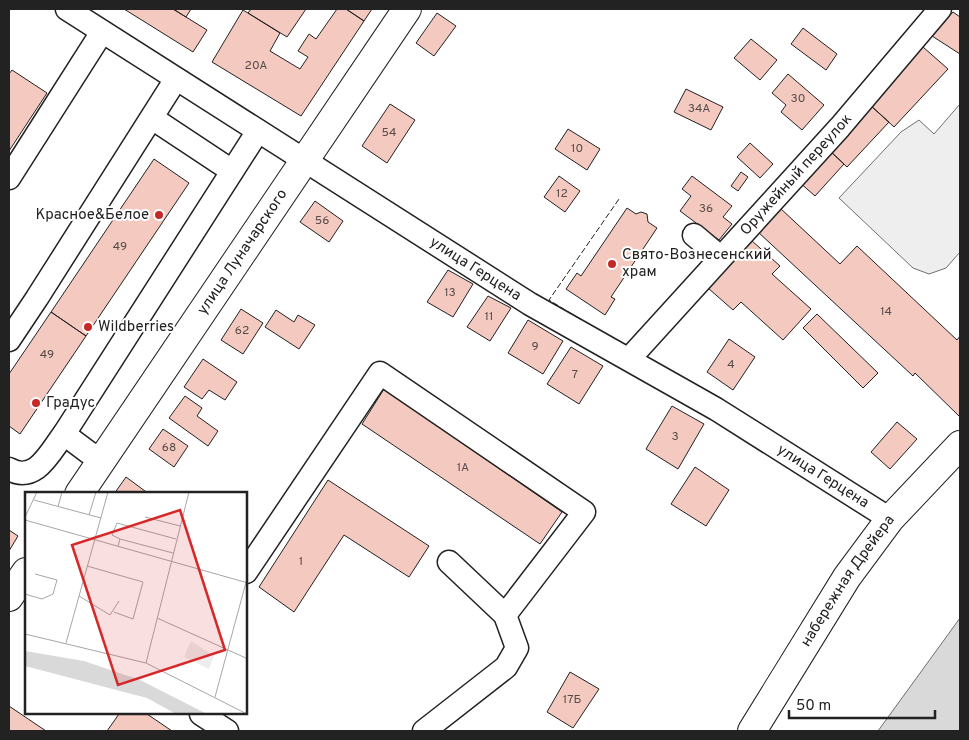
<svg xmlns="http://www.w3.org/2000/svg" width="969" height="740" font-family="Overpass,sans-serif">
	<style>
		.green { fill: #eee; stroke: #6f6f6f }
		.water { fill: #d9d9d9; stroke: #6f6f6f }
		.building { fill: #f3c9c0; stroke: #222 }
		.lines { fill: none; stroke-linecap: round; stroke-linejoin: round }
		.minor-casing { stroke: #222; stroke-width: 25 }
		.major-casing { stroke: #222; stroke-width: 30 }
		.minor { stroke: #fff; stroke-width: 22 }
		.major { stroke: #fff; stroke-width: 28 }
		.fence { stroke: #222; stroke-width: 1; stroke-dasharray: 6 2.5; stroke-linecap: butt }
		.poi-dot { fill: #c62828; stroke: #fff; stroke-width: 2 }
		.labels { text-anchor: middle; dominant-baseline: central; stroke-width: 4; stroke-linejoin: round; paint-order: stroke }
		.number-label { font-size: 12px; fill: #564c4a }
		.street-label { font-size: 15px; fill: #222; stroke: #fff }
		.poi-label { font-size: 15px; fill: #222; stroke: #fff; text-anchor: start }
		.inset-road { fill: none; stroke: #a7a7a7; stroke-width: 1 }
		.view { fill: #d62828; fill-opacity: 0.15; stroke: #d62828; stroke-width: 2.5 }
		.inset-edge { fill: none; stroke: #222; stroke-width: 2.5 }
	</style>
	<rect width="100%" height="100%" fill="#fff"/>
	<path class="green" d="M960,104V252L946,268L929,274L913,268L839,198L901,132L919,120L934,134Z"/>
	<path class="water" d="M960,618V731H878Z"/>
	<path class="building" d="M124,9H173L207,30L193,52Z
		M173,9H191L186,17Z
		M251,9H306L287,37L248,13Z
		M337,9H346L364,21L301,116L212,62L243,10L280,33L270,51L300,69L308,57L298,51L309,34L316,39Z
		M346,9H372L364,21Z
		M953,12L960,17V54L932,36Z
		M437,13L456,26L434,56L416,43Z
		M803,28L837,54L826,70L791,44Z
		M751,39L777,60L760,80L734,58Z
		M923,47L948,69L894,127L870,105Z
		M12,70L47,93L9,151V74Z
		M788,74L824,105L802,130L781,112L786,105L772,93Z
		M686,89L723,107L711,130L674,112Z
		M390,104L415,120L387,163L362,146Z
		M870,105L889,122L847,167L829,150Z
		M568,129L600,149L587,170L555,149Z
		M750,143L773,164L760,178L737,157Z
		M829,150L844,164L815,196L799,182Z
		M154,159L189,183L86,336L51,312Z
		M741,172L748,177L738,191L731,186Z
		M559,176L580,191L565,212L544,197Z
		M692,176L732,206L723,217L732,224L719,240L680,211L691,196L682,189Z
		M315,201L343,221L329,242L300,222Z
		M627,208L636,214L641,212L647,214L648,222L657,228L611,297L615,299L605,315L566,289L577,273L581,276Z
		M780,208L840,264L857,246L957,340L960,336V417L915,373L913,376L758,232Z
		M751,240L780,266L772,274L811,309L783,340L741,302L733,310L708,288Z
		M448,270L473,284L453,317L427,302Z
		M488,296L511,308L490,341L467,327Z
		M241,309L263,323L243,354L221,340Z
		M276,310L294,322L298,315L315,325L299,349L265,327Z
		M51,312L86,336L20,434L9,426V374Z
		M817,314L878,373L863,388L803,328Z
		M528,320L563,341L543,374L508,353Z
		M729,339L755,357L733,390L707,372Z
		M571,347L603,366L579,404L547,384Z
		M203,359L237,382L225,400L209,390L202,399L184,387Z
		M384,389L562,512L540,544L362,424Z
		M185,396L202,408L197,416L218,431L208,446L169,418Z
		M672,406L704,424L678,469L646,449Z
		M897,422L917,439L890,469L871,452Z
		M163,429L188,446L174,467L149,449Z
		M695,467L729,490L706,526L671,504Z
		M126,477L149,494H114Z
		M328,480L429,546L409,577L344,535L294,612L259,587Z
		M9,530L18,536L9,551Z
		M570,672L599,689L573,728L547,712Z
		M9,706L46,731H9Z
		M119,714H147L172,731H107Z"/>
	<g class="lines">
		<g class="minor-casing">
			<g id="minor">
				<path id="s1" d="M67,9L530,304L716,409L890,519"/>
				<path d="M152,118L232,171"/>
				<path d="M9,178L102,32"/>
				<path d="M694,235L720,257"/>
				<path d="M9,340L37,298L176,79"/>
				<path id="s2" d="M629,359L840,127L940,9"/>
				<path d="M64,434L258,131"/>
				<path d="M9,469C36,484 50,452 64,434L88,452L102,460"/>
				<path d="M246,572L380,373L584,512L505,615"/>
				<path d="M201,714L227,731"/>
				<path d="M424,731L506,667L517,648L505,615L449,562"/>
			</g>
		</g>
		<g class="major-casing">
			<g id="major">
				<path id="s3" d="M79,494L407,9"/>
				<path d="M9,597L26,572"/>
				<path id="s4" d="M752,731L847,577L890,519L960,445"/>
			</g>
		</g>
		<use href="#minor" class="minor"/>
		<use href="#major" class="major"/>
		<path class="fence" d="M580,319L549,300L619,199"/>
	</g>
	<g class="poi-dot">
		<circle cx="159" cy="215" r="5"/>
		<circle cx="612" cy="264" r="5"/>
		<circle cx="88" cy="327" r="5"/>
		<circle cx="36" cy="403" r="5"/>
	</g>
	<g class="labels">
		<g class="number-label">
			<text x="256" y="66">20А</text>
			<text x="798" y="99">30</text>
			<text x="699" y="109">34А</text>
			<text x="389" y="133">54</text>
			<text x="577" y="149">10</text>
			<text x="562" y="194">12</text>
			<text x="706" y="209">36</text>
			<text x="322" y="221">56</text>
			<text x="120" y="247">49</text>
			<text x="450" y="293">13</text>
			<text x="886" y="312">14</text>
			<text x="489" y="317">11</text>
			<text x="242" y="331">62</text>
			<text x="535" y="347">9</text>
			<text x="47" y="355">49</text>
			<text x="731" y="365">4</text>
			<text x="575" y="375">7</text>
			<text x="675" y="437">3</text>
			<text x="169" y="448">68</text>
			<text x="463" y="468">1А</text>
			<text x="301" y="562">1</text>
			<text x="572" y="700">17Б</text>
		</g>
		<g class="street-label">
			<text stroke="none"><textPath href="#s2" startOffset="249">Оружейный переулок</textPath></text>
			<text stroke="none"><textPath href="#s3" startOffset="292">улица Луначарского</textPath></text>
			<text stroke="none"><textPath href="#s1" startOffset="484">улица Герцена</textPath></text>
			<text stroke="none"><textPath href="#s1" startOffset="889">улица Герцена</textPath></text>
			<text stroke="none"><textPath href="#s4" startOffset="178">набережная Дрейера</textPath></text>
		</g>
		<g class="poi-label">
			<text x="149" y="215" text-anchor="end">Красное&amp;Белое</text>
			<text x="622" y="255">Свято-Вознесенский<tspan x="622" dy="17">храм</tspan></text>
			<text x="98" y="327">Wildberries</text>
			<text x="46" y="403">Градус</text>
		</g>
	</g>
	<g transform="translate(25 492)">
		<rect width="222" height="222" fill="#fff"/>
		<path d="M166,149L189,164L184,177L159,165Z" fill="#eee"/>
		<path d="M0,159L59,169L115,188L182,222H151L122,206L0,174Z" fill="#d9d9d9"/>
		<path class="inset-road" d="M9,8L76,26M33,15L37,0M64,23L71,0M0,25L12,0M120,25L155,34M0,28L223,91M95,47L148,61M93,54L95,47L87,43L92,31L151,47M62,74L118,90L108,127L89,120M0,102L17,107L28,102L32,88L10,82M54,104L85,123L94,109M132,126L223,167M0,142L121,171L222,222M41,151L83,0M121,171L164,0M190,205L223,83"/>
		<path class="view" d="M155,18L200,158L93,193L47,53Z"/>
		<rect width="222" height="222" class="inset-edge"/>
	</g>
	<rect width="969" height="740" fill="none" stroke="#222222" stroke-width="20"/>
	<path d="M789 710v8h146v-8" fill="none" stroke="#222222" stroke-width="2.5"/>
	<text x="796" y="710" font-size="15" fill="#222222" stroke="#ffffff" stroke-width="4" paint-order="stroke">50 m</text>
</svg>
